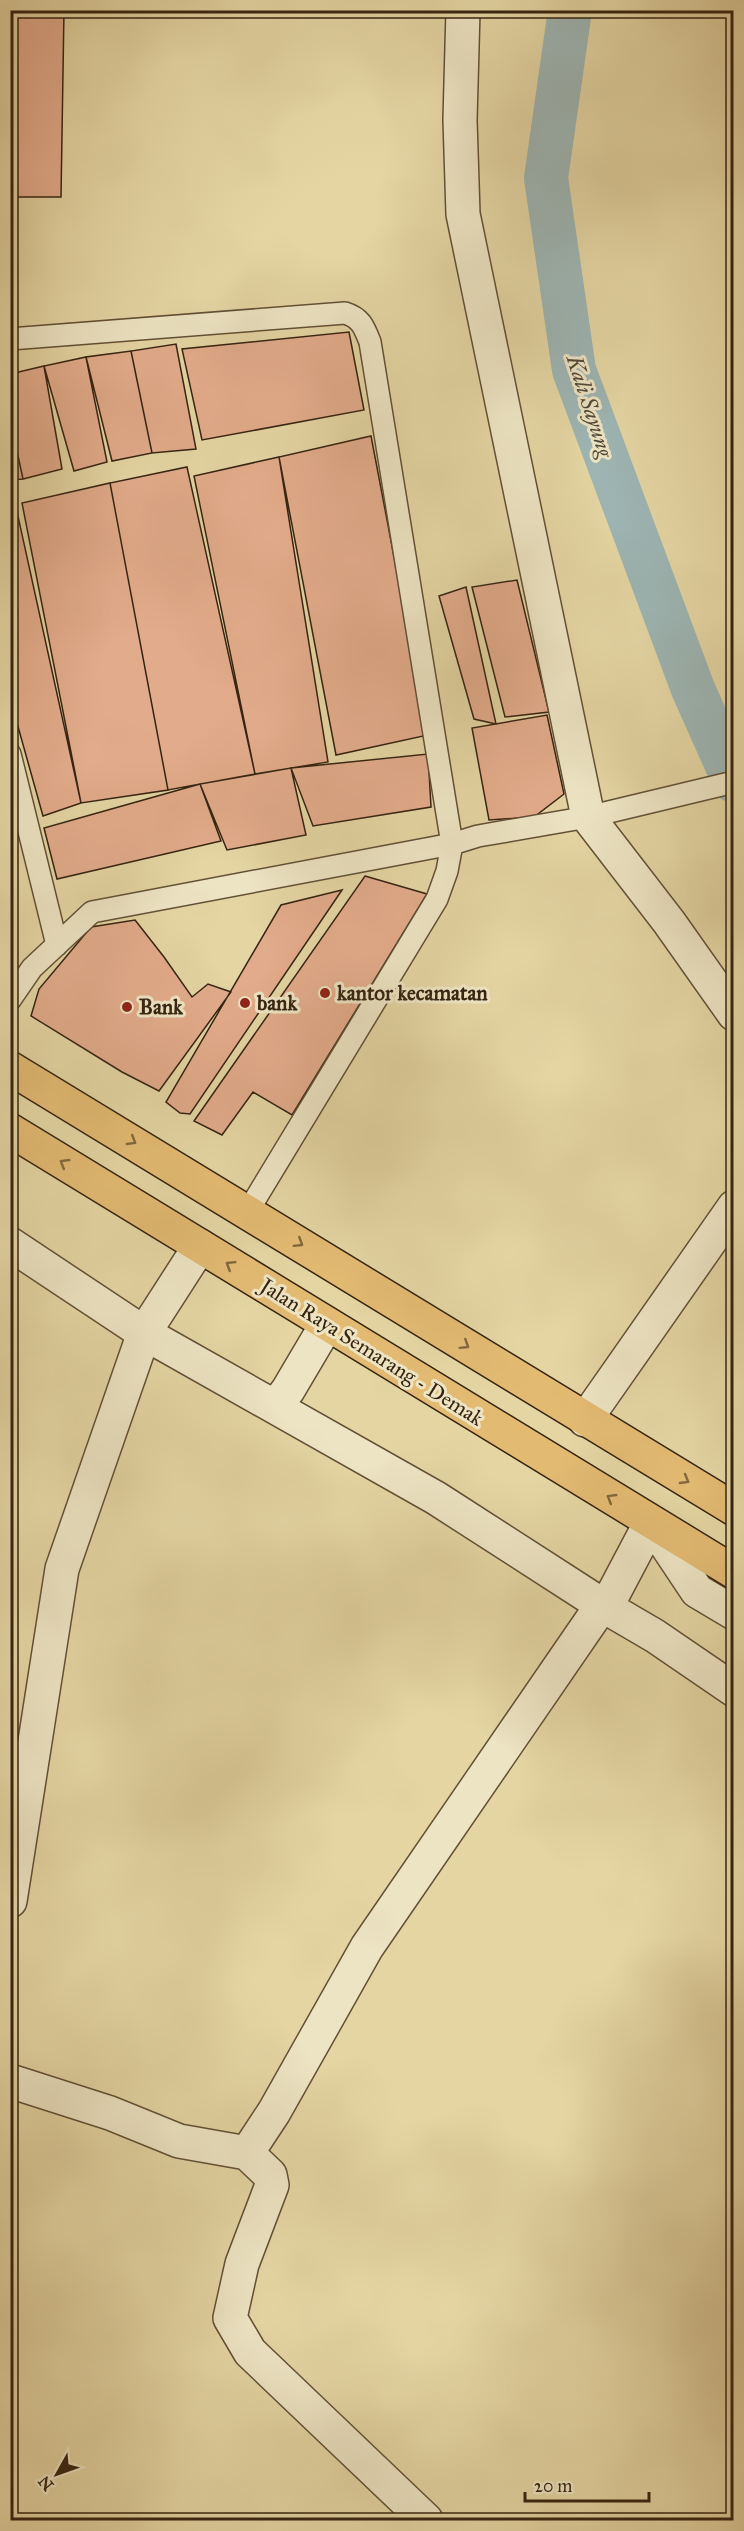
<svg xmlns="http://www.w3.org/2000/svg" width="744" height="2531" font-family="'IM FELL Great Primer',serif">
	<style>
		.lines { fill: none; stroke-linecap: round; stroke-linejoin: round }
		.canal { stroke: #9db5b3; stroke-width: 44 }
		.building { fill: #e2ab8b; stroke: #362411; stroke-width: 1.5 }
		.lane-casing { stroke: #625036; stroke-width: 24 }
		.street-casing { stroke: #625036; stroke-width: 36 }
		.highway-casing { stroke: #362411; stroke-width: 36 }
		.lane { stroke: #ede4c3; stroke-width: 21 }
		.street { stroke: #ede4c3; stroke-width: 33 }
		.highway { stroke: #e2ba72; stroke-width: 33 }
		.oneway { stroke: #83683d }
		.poi-dot { fill: #8f2418; stroke: #ede4c3; stroke-width: 2 }
		.labels { text-anchor: middle; dominant-baseline: central; stroke-width: 6; stroke-linejoin: round; paint-order: stroke }
		.poi-label { font-size: 21px; font-weight: bold; fill: #362411; stroke: #ede4c3; text-anchor: start }
		.street-label { font-size: 21px; fill: #362411; stroke: #ede4c3 }
		.water-label { font-size: 22px; font-style: italic; fill: #50483a; stroke: #ede4c3 }
	</style>
	<rect width="100%" height="100%" fill="#e4d5a3"/>
	<filter id="stains"><feTurbulence type="fractalNoise" baseFrequency=".00333" numOctaves="4"/><feColorMatrix values="0 0 0 0 .2 0 0 0 0 .09 0 0 0 0 .02 0 0 0 .5 -.17"/></filter>
	<radialGradient id="worn" r=".72"><stop offset=".6" stop-color="#630" stop-opacity="0"/><stop offset="1" stop-color="#630" stop-opacity=".3"/></radialGradient>
	<g class="lines">
		<path class="canal" d="M570,10L546,178L574,370L693,689L734,781"/>
	</g>
	<path class="building" d="M10,10H64L61,197H10Z
		M349,332L364,410L202,440L182,349Z
		M176,344L196,449L152,453L131,351Z
		M131,351L152,453L112,461L86,357Z
		M86,357L107,462L74,471L44,366Z
		M44,366L62,469L23,479L10,419V374Z
		M10,419L23,479L10,480Z
		M371,436L428,735L336,755L279,457Z
		M279,457L328,762L255,774L194,476Z
		M187,467L255,774L168,790L110,483Z
		M110,483L168,790L81,803L22,503Z
		M14,498L81,803L43,816L10,698V499Z
		M517,580L549,712L505,717L472,587Z
		M466,587L496,724L474,719L439,596Z
		M547,715L564,794L534,817L489,820L472,728Z
		M428,754L431,807L313,826L291,768Z
		M291,768L306,835L227,850L200,784Z
		M200,784L221,841L57,879L44,828Z
		M365,876L427,894L292,1115L253,1092L222,1135L194,1121Z
		M342,890L190,1114L180,1113L166,1102L281,905Z
		M135,920L164,957L192,997L208,984L231,992L159,1091L122,1072L31,1016L39,989L91,927Z"/>
	<g class="lines">
		<g class="lane-casing">
			<path id="lane" d="M10,339L345,313C361,318 364,327 370,342L452,844L447,871L437,899L248,1211
				M10,754L57,945
				M10,1000L32,968L92,912L452,844L478,836L588,817L734,782"/>
		</g>
		<g class="street-casing">
			<path id="street" d="M463,10L460,120L463,214L588,817L669,922L734,1014
				M10,1244L144,1333L436,1498L602,1605L655,1636L734,1690
				M275,1407L288,1390L327,1324
				M585,1420L734,1207
				M651,1522L697,1591L734,1613
				M10,1901L62,1569L144,1333L200,1246
				M10,2081L110,2113L179,2141L247,2153
				M426,2520L250,2352L230,2318L242,2264L272,2185L270,2175L247,2153L274,2112L367,1947L602,1605L612,1596L651,1522"/>
		</g>
		<g class="highway-casing">
			<path id="highway" d="M10,1068L734,1509
				M10,1130L734,1572"/>
		</g>
		<use href="#lane" class="lane"/>
		<use href="#street" class="street"/>
		<use href="#highway" class="highway"/>
	</g>
	<defs><path id="oneway-chevron" d="M-2-3.5L2.5 0L-2 3.5" fill="none" stroke-width="1.6" stroke-linecap="round" stroke-linejoin="round" transform="scale(1.5)"/></defs>
	<g class="oneway">
		<use href="#oneway-chevron" transform="translate(132 1141) rotate(31)"/>
		<use href="#oneway-chevron" transform="translate(64 1163) rotate(-149)"/>
		<use href="#oneway-chevron" transform="translate(299 1243) rotate(32)"/>
		<use href="#oneway-chevron" transform="translate(230 1265) rotate(-148)"/>
		<use href="#oneway-chevron" transform="translate(465 1345) rotate(32)"/>
		<use href="#oneway-chevron" transform="translate(685 1480) rotate(30)"/>
		<use href="#oneway-chevron" transform="translate(611 1498) rotate(-149)"/>
	</g>
	<g class="poi-dot">
		<circle cx="325" cy="993" r="6"/>
		<circle cx="245" cy="1003" r="6"/>
		<circle cx="127" cy="1007" r="6"/>
	</g>
	<g class="labels">
		<g class="poi-label">
			<text x="337" y="993">kantor kecamatan</text>
			<text x="257" y="1003">bank</text>
			<text x="139" y="1007">Bank</text>
		</g>
		<g class="street-label">
			<text transform="translate(372 1352) rotate(32)">Jalan Raya Semarang - Demak</text>
		</g>
		<g class="water-label">
			<text transform="translate(590 406) rotate(72)">Kali Sayung</text>
		</g>
	</g>
	<rect width="744" height="2531" fill="none" stroke="#e4d5a3" stroke-width="36"/>
	<rect x="12" y="12" width="720" height="2507" fill="none" stroke="#362411" stroke-width="3"/>
	<rect x="18" y="18" width="708" height="2495" fill="none" stroke="#362411" stroke-width="1.5"/>
	<g transform="translate(57 2474) rotate(230)" stroke="#ede4c3" stroke-width="4.5" paint-order="stroke">
	<path d="M0-4.5L10 22L0 15L-10 22Z" fill="#362411"/>
	<text y="-9" font-size="16" font-weight="bold" text-anchor="middle" fill="#362411">N</text>
	</g>
	<path d="M525 2492v9h124v-9" fill="none" stroke="#362411" stroke-width="3"/>
	<text x="534" y="2492" font-size="18" fill="#362411" stroke="#ede4c3" stroke-width="4.5" paint-order="stroke">20 m</text>
	<rect width="100%" height="100%" filter="url(#stains)"/>
	<rect width="100%" height="100%" fill="url(#worn)"/>
</svg>
